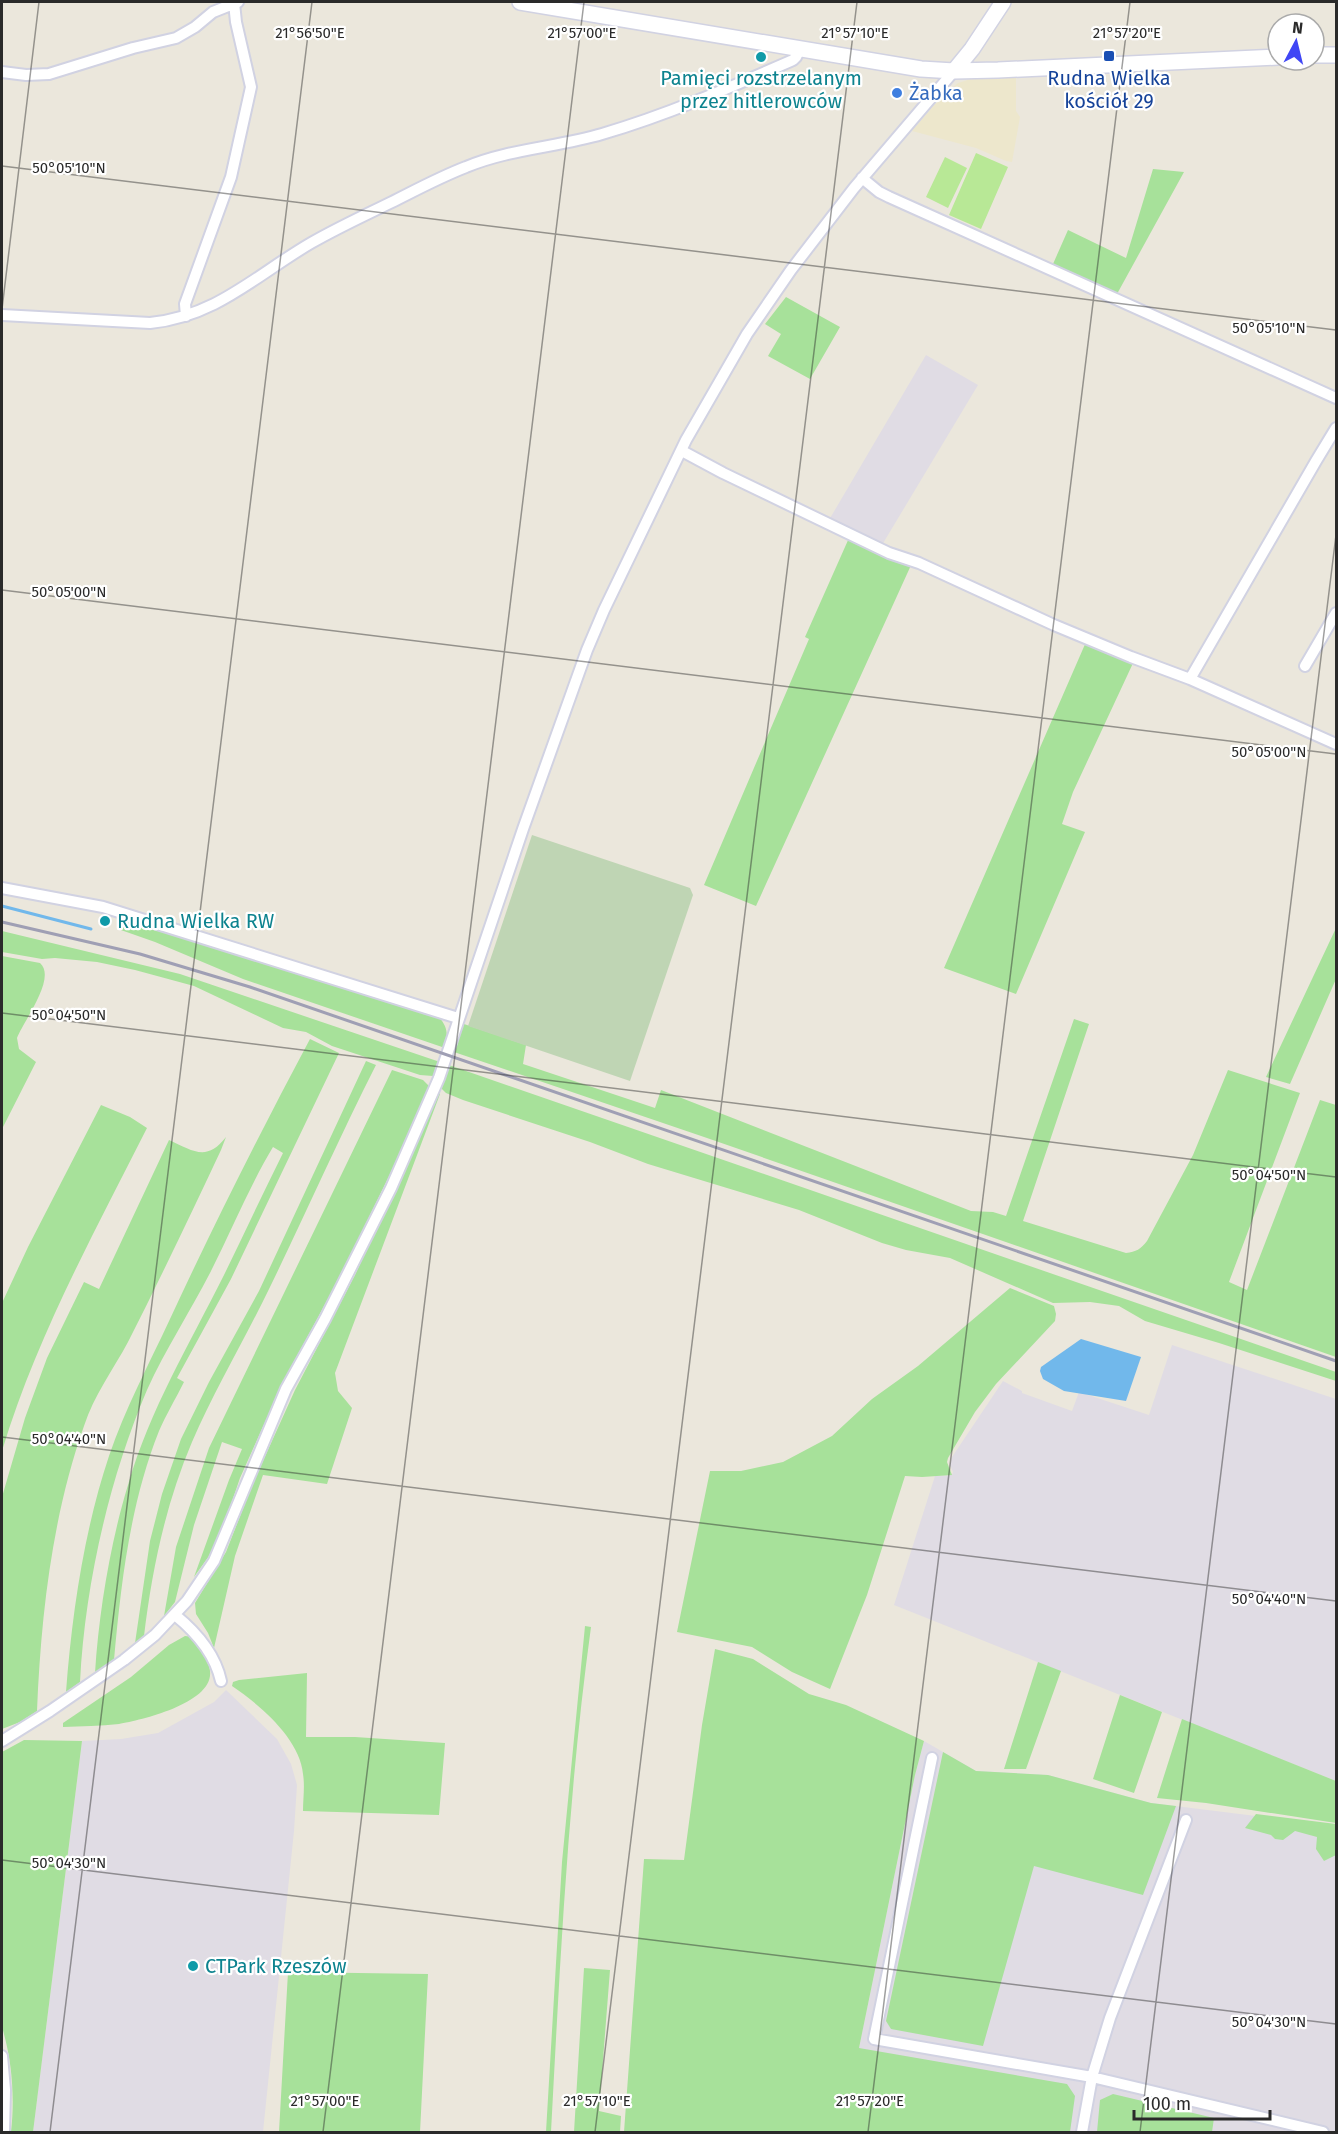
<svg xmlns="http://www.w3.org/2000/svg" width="1338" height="2134" font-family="'Fira Sans',sans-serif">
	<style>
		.industrial { fill: #e0dce4 }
		.education { fill: #ede7cc }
		.green { fill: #a7e19a }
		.cemetery { fill: #bfd5b4 }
		.pitch { fill: #b8e896 }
		.water { fill: #71b8eb }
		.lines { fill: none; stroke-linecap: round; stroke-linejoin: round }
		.stream { stroke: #71b8eb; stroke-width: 3 }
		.street-casing { stroke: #d1d2e2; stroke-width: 14 }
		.secondary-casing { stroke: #d1d2e2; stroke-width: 18 }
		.street { stroke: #fff; stroke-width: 10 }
		.secondary { stroke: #fff; stroke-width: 15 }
		.rail { stroke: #9f9fb4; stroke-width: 3 }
		.ticks { fill: none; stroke: #2a2a2a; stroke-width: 1.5; stroke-opacity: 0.45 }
		.transit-dot { fill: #1a4fb4; stroke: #fff; stroke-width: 2 }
		.culture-dot { fill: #0f9aa8; stroke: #fff; stroke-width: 2 }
		.shop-dot { fill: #3f7fe0; stroke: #fff; stroke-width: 2 }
		.labels { text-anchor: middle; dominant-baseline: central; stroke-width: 4.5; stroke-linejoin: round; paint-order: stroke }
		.culture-label { font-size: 20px; fill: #0d838f; stroke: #fff; text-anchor: start }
		.transit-label { font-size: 20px; fill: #164399; stroke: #fff }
		.shop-label { font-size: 20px; fill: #366cbe; stroke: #fff; text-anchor: start }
		.ticks-label { font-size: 15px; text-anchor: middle; fill: #2a2a2a; stroke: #fff; stroke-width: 4.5; stroke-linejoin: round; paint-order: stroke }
	</style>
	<rect width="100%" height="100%" fill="#ebe7dc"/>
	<path class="industrial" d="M926,355L978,385L882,545L829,520Z
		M1172,1345L1336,1399V1781L894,1605L935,1476L952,1475L953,1472L950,1465L952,1457L1003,1381L1022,1391V1393L1072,1411L1079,1392L1149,1415Z
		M226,1690L277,1739L291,1764L297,1785L294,1831L263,2132H33L82,1741L121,1739L158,1733L214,1702Z
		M924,1741L976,1771L1048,1775L1151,1803L1336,1826V2132H849L859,2048L915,1775Z"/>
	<path class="education" d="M1016,76V111L1020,117L1012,162L1006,161L976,148L912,131L935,104L958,83L974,78Z"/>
	<path class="green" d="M1153,169L1184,172L1117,294L1056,268L1053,264L1068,230L1126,258Z
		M786,297L840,327L810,379L768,356L781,334L765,324Z
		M849,538L912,563L756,906L704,885L809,639L805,637Z
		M1086,642L1134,661L1073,792L1062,824L1085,832L1016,994L944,968Z
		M121,916L220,949L438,1016C448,1027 448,1034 445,1048L243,979L155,942L118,929Z
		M1336,928V979L1290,1084L1266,1077Z
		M2,931L180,974L440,1062L433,1076L420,1075L332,1046L306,1032L283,1028L194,986L135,970L97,962L55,958L42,959L2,952Z
		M2,956L40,963C57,978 24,1020 17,1038L19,1049L36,1062L2,1129Z
		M1074,1019L1089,1024L1023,1221L1126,1253C1136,1252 1141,1249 1147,1241L1193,1155L1228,1070L1300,1093L1229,1282L1247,1290L1320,1100L1336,1105V1357L707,1138L451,1051L461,1023L526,1045L523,1064L655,1108L661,1090L971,1211L993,1212L1006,1216Z
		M310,1039L339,1053L231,1279L177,1378L184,1382C176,1398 166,1415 159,1431C130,1504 121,1583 114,1660L95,1673C99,1612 110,1544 128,1485C150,1409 189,1345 224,1275C244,1234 263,1193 283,1153L273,1147C249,1187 231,1232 210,1273C190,1312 165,1350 147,1390C109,1479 85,1585 80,1682L66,1692C72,1613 84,1531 109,1456C125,1409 149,1364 170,1319C214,1224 261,1131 310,1039Z
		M366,1061L376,1065C339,1138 306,1213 270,1287C245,1339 215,1389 192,1442C166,1503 152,1569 144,1636L135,1643L150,1541L162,1494L181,1439L209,1382L259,1291Z
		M446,1064L1336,1372V1381L1219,1343L1145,1321L1119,1306L1090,1302L1053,1303L950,1258L906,1250L882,1243L799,1210L648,1164L590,1142L463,1100L446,1093L440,1087Z
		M392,1070L423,1080L428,1085V1090L391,1172L343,1271L289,1371L261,1431L240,1478L225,1522L209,1556L194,1577L229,1480L242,1449L222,1442L194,1525L175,1602L164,1616L176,1547L209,1448Z
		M438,1092L440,1094L335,1373L338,1391L352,1408L327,1484L263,1475L235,1556L214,1648L208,1633L196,1614L195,1603L226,1552L253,1483L295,1390L355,1275Z
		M101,1105L130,1117L147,1128C94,1233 36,1338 2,1451V1303L28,1247Z
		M226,1137L221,1150C191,1214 160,1279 128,1342C113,1370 94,1395 84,1426C52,1517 41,1615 37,1711L20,1722L2,1729V1497L25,1418L47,1358L84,1282L99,1289L169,1140C193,1151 207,1162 226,1137Z
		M1010,1288L1054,1306L1056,1314L1055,1321L996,1384L975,1412L948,1458L947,1462L952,1475L922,1477L905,1476L867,1595L830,1689L792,1672L752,1647L677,1632L710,1471H741L783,1462L832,1436L872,1399L918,1366Z
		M585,1626L591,1627C568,1794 560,1964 551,2132H546L562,1862Z
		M185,1636L194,1637C198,1645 210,1663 210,1671C214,1703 142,1720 119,1724C101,1726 81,1726 63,1727V1723L131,1677L169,1645Z
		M715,1649L753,1659L809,1694L846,1705L924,1741L915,1775L859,2048L1067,2084L1075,2096L1070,2132H624L644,1859L684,1860L702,1725Z
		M1038,1662L1061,1671L1026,1769H1004Z
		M307,1673L306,1737H355L445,1743L439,1815L303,1811C303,1799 305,1786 303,1774C300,1739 260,1705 232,1686L233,1682L239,1680Z
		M1120,1695L1162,1712L1134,1793L1093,1779Z
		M1182,1719L1336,1781V1823L1206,1803L1157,1798Z
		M24,1740L82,1741L33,2132H11C15,2097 12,2060 2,2027V1752Z
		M943,1752L976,1771L1048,1775L1151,1803L1176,1806L1143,1895L1034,1866L983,2046L891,2029L886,2021Z
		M1256,1814L1336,1824V1855L1324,1861L1316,1849L1317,1837L1295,1831L1283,1840L1275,1839L1271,1835L1245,1828Z
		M584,1968L610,1970L599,2111L621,2116L620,2132H574Z
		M288,1972L428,1974L420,2132H279Z
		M1113,2094L1214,2118L1212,2132H1097L1100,2100Z"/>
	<path class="cemetery" d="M532,835L690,888L693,895L630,1081L468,1026Z"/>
	<path class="pitch" d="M976,153L1008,167L981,229L949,215Z
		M945,157L967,168L948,208L926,197Z"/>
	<path class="water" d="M1081,1339L1141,1357L1126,1401L1064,1391L1043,1379L1040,1371L1041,1367Z"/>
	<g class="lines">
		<path class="stream" d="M2,906L91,929"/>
		<g class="street-casing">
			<path id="street" d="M2,72L26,75L49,74L133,48L176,38L195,27L213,12L238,2
				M862,178L879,192L889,197L1336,398
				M2,315L150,323C217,316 256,275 311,243C337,228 365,215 392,202C416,190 440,177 466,167C509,149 558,147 602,134C667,115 731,87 793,60L796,57L800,49
				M186,316L185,304L231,177L251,87L236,22L234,3
				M682,451L723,473L889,553L919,563L1054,625L1131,657L1190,679L1336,744
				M1305,666L1336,613
				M1190,679L1316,461L1336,428
				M2,888L103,907L458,1018
				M175,1615C196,1632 215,1654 221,1681
				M2,1741L50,1711L124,1660L155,1635L187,1601L214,1561L286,1389L325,1319L391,1188L439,1078L523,829L587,650L604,610L686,440L747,334L791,270L854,188L954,71
				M932,1758L874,2039L1092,2077L1323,2132
				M2,2056L5,2090L4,2132
				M1082,2132L1092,2077L1110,2018L1186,1820"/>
		</g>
		<g class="secondary-casing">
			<path id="secondary" d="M520,2L921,69L954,71L998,70L1278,57
				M1314,55H1336
				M954,71L972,49L1003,2"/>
		</g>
		<use href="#street" class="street"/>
		<use href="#secondary" class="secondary"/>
		<path class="rail" d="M2,922L140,954L250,987L1336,1361"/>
	</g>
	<path class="ticks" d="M2,166L1336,330M2,309L39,2M2,590L1336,754M2,1013L1336,1177M2,1437L1336,1601M2,1860L1336,2024M50,2132L312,2M323,2132L584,2M595,2132L857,2M868,2132L1130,2M1140,2132L1336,535"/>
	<rect class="transit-dot" x="1103" y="50" width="12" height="12" rx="3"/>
	<g class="culture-dot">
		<circle cx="761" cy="57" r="6"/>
		<circle cx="105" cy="921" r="6"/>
		<circle cx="193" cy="1966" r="6"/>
	</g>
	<circle class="shop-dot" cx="897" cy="93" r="6"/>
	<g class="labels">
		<g class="culture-label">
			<text x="761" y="78" text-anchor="middle">Pamięci rozstrzelanym<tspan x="761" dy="23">przez hitlerowców</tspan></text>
			<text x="117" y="921">Rudna Wielka RW</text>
			<text x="205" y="1966">CTPark Rzeszów</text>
		</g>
		<g class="transit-label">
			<text x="1109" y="78">Rudna Wielka<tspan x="1109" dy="23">kościół 29</tspan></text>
		</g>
		<g class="shop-label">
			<text x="909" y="93">Żabka</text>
		</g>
	</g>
	<g class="ticks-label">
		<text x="310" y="38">21°56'50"E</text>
		<text x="582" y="38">21°57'00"E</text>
		<text x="855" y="38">21°57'10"E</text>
		<text x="1127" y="38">21°57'20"E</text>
		<text x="69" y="173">50°05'10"N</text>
		<text x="1269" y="333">50°05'10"N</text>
		<text x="69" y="597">50°05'00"N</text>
		<text x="1269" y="757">50°05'00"N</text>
		<text x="69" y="1020">50°04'50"N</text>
		<text x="1269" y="1180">50°04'50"N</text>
		<text x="69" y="1444">50°04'40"N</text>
		<text x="1269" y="1604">50°04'40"N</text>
		<text x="69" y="1868">50°04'30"N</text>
		<text x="1269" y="2027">50°04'30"N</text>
		<text x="325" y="2106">21°57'00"E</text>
		<text x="597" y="2106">21°57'10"E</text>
		<text x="870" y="2106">21°57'20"E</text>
	</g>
	<rect width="1338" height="2134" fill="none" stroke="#2a2a2a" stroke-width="6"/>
	<g transform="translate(1296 42) rotate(7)"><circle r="28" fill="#ffffff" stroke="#aaaaaa" stroke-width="1.5"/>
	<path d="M0-4.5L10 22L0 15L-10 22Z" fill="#4046f5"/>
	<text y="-9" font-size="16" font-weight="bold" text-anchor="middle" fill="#2a2a2a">N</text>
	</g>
	<path d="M1134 2110v9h136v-9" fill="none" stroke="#2a2a2a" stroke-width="3"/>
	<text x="1143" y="2110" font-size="18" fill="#2a2a2a" stroke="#ffffff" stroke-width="4.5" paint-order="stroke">100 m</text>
</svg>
